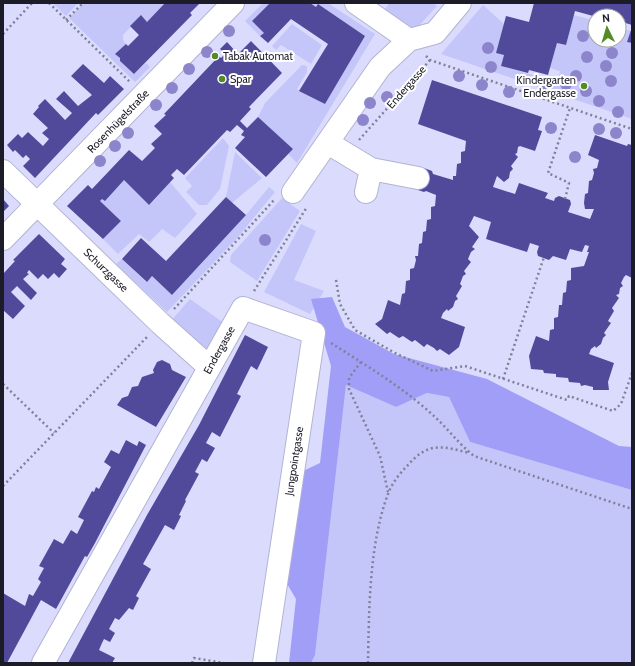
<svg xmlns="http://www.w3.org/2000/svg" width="635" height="666" font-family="Cabin,sans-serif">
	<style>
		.green { fill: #c4c5f9 }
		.forest { fill: #a09ef6 }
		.building { fill: #514a9a }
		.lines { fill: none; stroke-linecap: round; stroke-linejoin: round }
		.minor-casing { stroke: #b2b3d3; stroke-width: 24 }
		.path { stroke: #808097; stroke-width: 2.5; stroke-dasharray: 2 3; stroke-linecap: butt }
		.minor { stroke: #fff; stroke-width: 22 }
		.tree { fill: #8c85cb }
		.poi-dot { fill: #548b26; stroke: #fff; stroke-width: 1.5 }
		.labels { text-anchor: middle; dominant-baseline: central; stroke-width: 4; stroke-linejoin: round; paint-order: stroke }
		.poi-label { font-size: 11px; fill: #1c1c28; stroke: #fff; text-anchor: start }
		.street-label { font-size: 11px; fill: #1c1c28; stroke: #fff }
	</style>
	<rect width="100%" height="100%" fill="#dbdcfd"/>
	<path class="green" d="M53,3H78L66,16Z
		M84,3H165L147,22L141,16L123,35V40L126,44L116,54L120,58V61L134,74L146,63L150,67L135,82L69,18Z
		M263,3H270L252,21L264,33L260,36L245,21Z
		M310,3H328L375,34L297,163L288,154L293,149L258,117L265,103L302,65L307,66V72L297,89L325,104L365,36L318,4L316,7Z
		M389,3H433L437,6L416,29L408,28L384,11Z
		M483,5L504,24L496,53L504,55L501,66L558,82L560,71L550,68L557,43L566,45L574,15L592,20L589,31L595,33V40H619V28L631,31L627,42L632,43V119L441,54Z
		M292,24L322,45L311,64L281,45L276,50L272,46Z
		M223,138L229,146L220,189L207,205H199L186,192L192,186L185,178Z
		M235,152L262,178L232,203L226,197Z
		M124,180L149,205L170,182L197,214L175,238L162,229L149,242L139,234L118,254L103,239L121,221L100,201Z
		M269,187L275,192L238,237L167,312L116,264L122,259L146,282L152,276L172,295L246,215Z
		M282,198L300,211L257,281L230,262L231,255Z
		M301,224L316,231L294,280L324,291L310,314L264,292Z
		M190,299L224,323L208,355L170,322Z
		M346,385L396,407L427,393L449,397L470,442L632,490V663H311L315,655Z"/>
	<path class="forest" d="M332,297L345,327L394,354L487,379L619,446L632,447V490L470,442L449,397L427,393L396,407L346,385L315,655L311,663H289L296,599L286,582L301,472L320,463L331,366L311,299Z"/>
	<path class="building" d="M165,3H200L190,13L192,15L134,74L120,61V58L115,54L126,44L128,46L139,35L130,26L141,15L147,22Z
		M270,3H310L316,7L318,4L365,36L325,104L299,91L328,44L291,19L268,43L260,36L264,33L252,21Z
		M534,3H632V25L619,21V16H595V33L588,31L593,16L575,11L566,45L557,43L548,75L529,70L528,73L501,66L504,55L496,53L506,16L529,22Z
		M632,27V43L627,42Z
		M251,41L282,73L249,107L251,109L240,121L247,128L258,117L293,149L266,177L235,148L245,137L241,135L244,131L237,125L230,132L227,130L184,175L177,169L171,175L174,178L149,205L124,180L105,201L102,199L100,201L121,221L103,239L67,206L88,185L92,189L129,150L142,161L155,148L151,144L162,134L154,126L166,115L164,114L219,56L221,58L225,54L220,49L227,42L238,54Z
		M83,64L104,83L110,76L124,89L98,115L96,113L35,178L23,166L30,159L26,155L23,158L15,150L13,152L7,145L18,134L22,138L28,132L43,146L49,139L42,133L48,128L33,114L39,107L38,106L45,99L65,120L72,113L56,99L64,91L78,106L92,95L71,76Z
		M432,80L542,117L538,130L542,131L535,151L520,146L518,147L517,153L515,154L518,157L511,166L513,169L510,172L509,178L504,182L497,176L493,187L515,194L519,183L548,193L545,198L554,201L555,198L559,196L570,200L571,204L568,212L590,219L594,209H585L584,203L585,194L588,193L589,181L592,180L594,173L593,169L597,168L599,160L588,155L595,135L627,146L628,144L632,145V278L626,275L624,277L621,283L623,286L620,288L619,294L616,295L619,298L612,308L614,311L608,321L611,323L604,333L606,335L603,338L601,344L596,348L595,346L591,349L589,354L614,363L608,382L609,390H593V387L585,385L581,386L580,383L569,382L568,378L556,377V374L544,373L543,370L531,369L529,356L536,336L549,341L550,330L554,329V318L558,317L559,305H562L563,293L566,292L567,281L571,280V268L584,266L589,252H587L589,246L585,245L582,252L570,249L566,260L553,256L549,260L538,256L537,252L539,246L530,243L527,252L486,239L491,222L474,216L469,226L479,237L472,247L475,249L471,252L468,259L471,262L464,271L466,274L463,276L460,284L462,286L456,296L458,299L455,301L453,307L448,311L447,309L443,313L441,318L465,327L459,347L449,355L440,349L437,351L434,348L427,344L424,347L415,340L412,342L403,336L399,338L390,332L387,334L375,324L382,319L388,300L400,305L402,294L405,293L406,281L410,280V269L414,268L416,260L415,256H418L419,244L422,243L423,232L426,231L427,220L431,219V207L435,206L436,195L426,191L424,192L415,189L414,186L420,170L424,168L432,171L433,174L453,180V176H456L457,164L461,163V152L465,151L466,141L418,124Z
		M226,197L246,215L172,295L152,276L147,282L122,259L141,238L166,261Z
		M3,199L9,206L3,212Z
		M39,234L65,259L61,264L67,269L59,278L54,273L48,279L43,274L38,279L29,270L27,273L29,274L23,279L37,293L31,300L17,286L11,292L25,306L13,319L3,310V274L15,261L13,260Z
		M245,335L268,347L257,370L251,366L237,394L241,396L220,437L212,432L206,443L215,448L207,462L202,459L195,472L199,474L185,500L186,501L179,515L181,516L174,530L165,525L143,564L151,569L136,596L139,598L133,610L129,608L119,620L115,618L109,629L115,633L110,642L104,639L102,643L99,650L115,658L112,663H68L147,515L199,425Z
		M162,360L170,364L172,370L186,377L156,427L117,405L122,398L128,396L132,387L138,386L142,377L154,373L153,370L157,362Z
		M126,440L137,446L139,441L146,445L95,543L87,557L85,556L56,609L41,600L7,663H3V593L25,606L29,594L33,596L41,582L38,579L44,568L39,566L54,539L63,544L71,530L77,534L84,520L78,517L92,491L94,492L96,487L99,489L111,467L104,462L111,450L119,454Z"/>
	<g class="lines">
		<g class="minor-casing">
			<path id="minor" d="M356,3L409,40
				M328,143L371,169L366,192
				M371,169L418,178
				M3,171L160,323L209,367
				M293,192L380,67L409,40L435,33L460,3
				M3,239L233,3
				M43,663L243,308L314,333L264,663"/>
		</g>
		<path class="path" d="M49,3L130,82
			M66,20L83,3
			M3,34L32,3
			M426,56L430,60L632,129
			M359,140L430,60
			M565,199L569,183L548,173L570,108
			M336,280L340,304L355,330L395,353L433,371L465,366L567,400L569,396L613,411L621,404L632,373
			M254,291L307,207
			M174,309L275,199
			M331,343C367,366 404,388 435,417C448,429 459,444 474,456L632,509
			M361,362L349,378V389L380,456L388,492
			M503,379L544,257
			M3,384L54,433
			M3,486L147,337
			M192,663L194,658L224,663
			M368,663C369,611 369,544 388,494C392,483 400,473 408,465C415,457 423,450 433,448C445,446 457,450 469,453"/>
		<use href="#minor" class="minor"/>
	</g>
	<g class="tree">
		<circle cx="229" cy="31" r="6"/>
		<circle cx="583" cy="36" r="6"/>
		<circle cx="488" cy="48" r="6"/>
		<circle cx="207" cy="52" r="6"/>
		<circle cx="612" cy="53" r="6"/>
		<circle cx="587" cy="57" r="6"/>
		<circle cx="606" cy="66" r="6"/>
		<circle cx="491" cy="67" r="6"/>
		<circle cx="189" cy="69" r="6"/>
		<circle cx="459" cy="76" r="6"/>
		<circle cx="576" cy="76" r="6"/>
		<circle cx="611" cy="81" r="6"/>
		<circle cx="566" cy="84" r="6"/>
		<circle cx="482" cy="85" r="6"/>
		<circle cx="546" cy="85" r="6"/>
		<circle cx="172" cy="88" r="6"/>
		<circle cx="586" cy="91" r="6"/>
		<circle cx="509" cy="92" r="6"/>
		<circle cx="387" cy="97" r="6"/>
		<circle cx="599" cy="101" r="6"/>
		<circle cx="370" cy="103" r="6"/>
		<circle cx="156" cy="105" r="6"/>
		<circle cx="618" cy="112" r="6"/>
		<circle cx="363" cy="120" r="6"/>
		<circle cx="551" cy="128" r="6"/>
		<circle cx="599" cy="129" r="6"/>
		<circle cx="128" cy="133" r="6"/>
		<circle cx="616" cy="133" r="6"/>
		<circle cx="115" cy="146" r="6"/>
		<circle cx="575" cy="157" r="6"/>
		<circle cx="100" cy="161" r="6"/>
		<circle cx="265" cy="240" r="6"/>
	</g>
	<g class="poi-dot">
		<circle cx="215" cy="56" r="4"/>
		<circle cx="222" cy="79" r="4"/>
		<circle cx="584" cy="86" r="4"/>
	</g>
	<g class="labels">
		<g class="poi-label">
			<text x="223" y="56">Tabak Automat</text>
			<text x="230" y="79">Spar</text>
			<text x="576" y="80" text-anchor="end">Kindergarten<tspan x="576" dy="13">Endergasse</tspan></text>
		</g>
		<g class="street-label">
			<text transform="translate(406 87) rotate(-49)">Endergasse</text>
			<text transform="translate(118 121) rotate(-46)">Rosenhügelstraße</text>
			<text transform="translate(106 270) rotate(44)">Schurzgasse</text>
			<text transform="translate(219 350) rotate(-61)">Endergasse</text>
			<text transform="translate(294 461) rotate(-81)">Jungpointgasse</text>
		</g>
	</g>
	<rect width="635" height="666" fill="none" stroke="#1c1c28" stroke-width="8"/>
	<g transform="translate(607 28) rotate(355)"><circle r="19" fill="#ffffff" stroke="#a4a4a9"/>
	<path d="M0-3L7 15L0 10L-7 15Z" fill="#548b26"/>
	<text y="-6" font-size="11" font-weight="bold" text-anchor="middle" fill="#1c1c28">N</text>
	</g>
</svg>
